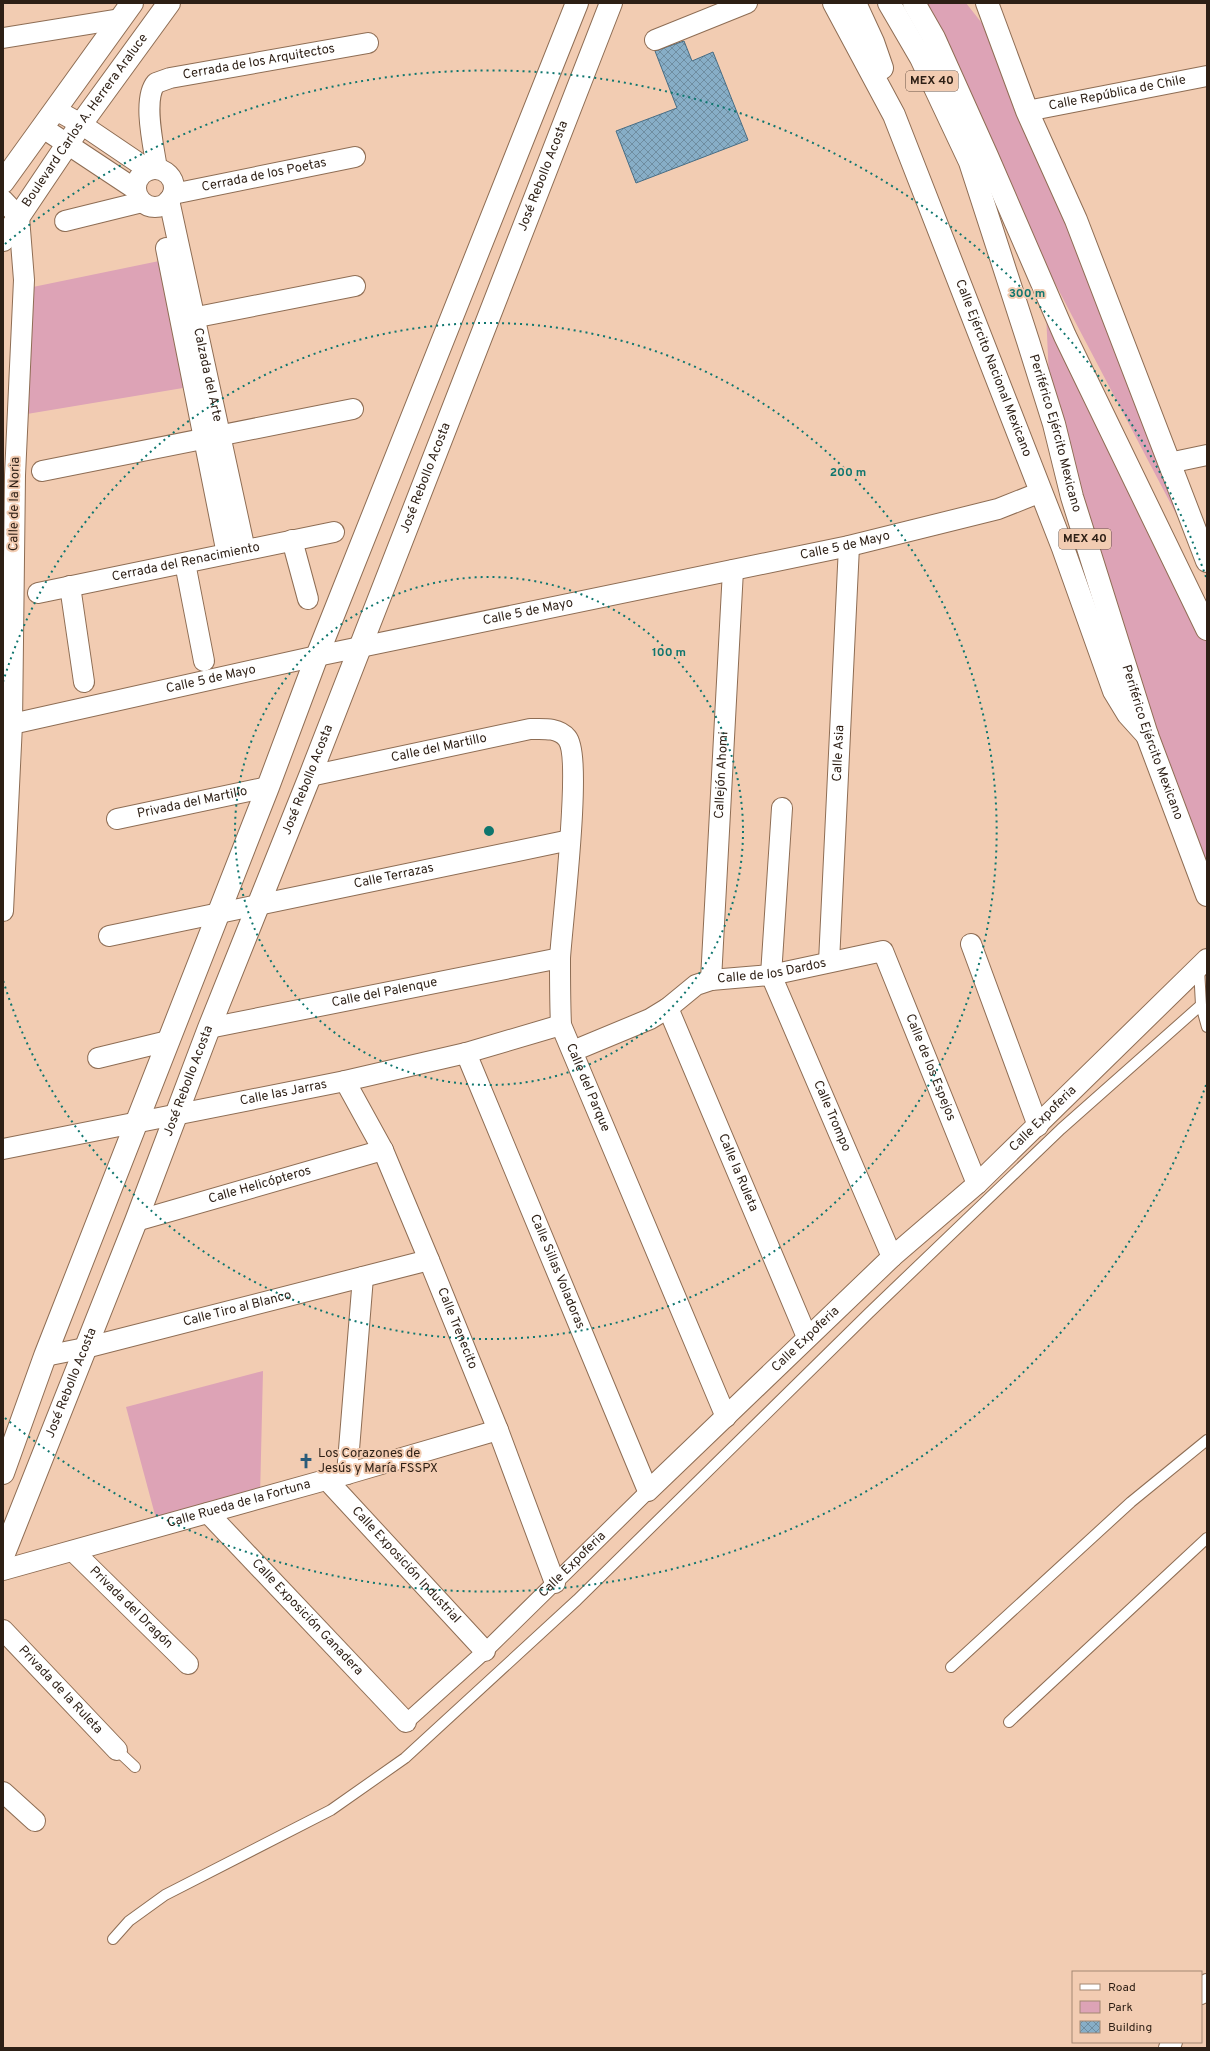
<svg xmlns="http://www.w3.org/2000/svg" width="1210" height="2051" font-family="Overpass,sans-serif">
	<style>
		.park { fill: #dda3b6 }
		.building { fill: url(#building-cross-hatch); stroke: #486d84 }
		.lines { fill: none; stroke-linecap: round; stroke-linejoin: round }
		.service-casing { stroke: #8e6d54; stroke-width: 12 }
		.pedestrian-casing { stroke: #8e6d54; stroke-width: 17 }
		.minor-casing { stroke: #8e6d54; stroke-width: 22 }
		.tertiary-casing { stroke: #8e6d54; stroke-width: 24 }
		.secondary-casing { stroke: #8e6d54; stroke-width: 24 }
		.trunk-casing { stroke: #8e6d54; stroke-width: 24 }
		.service { stroke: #fff; stroke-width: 10 }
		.pedestrian { stroke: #fff; stroke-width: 15 }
		.minor { stroke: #fff; stroke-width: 20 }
		.tertiary { stroke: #fff; stroke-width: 22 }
		.secondary { stroke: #fff; stroke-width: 22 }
		.trunk { stroke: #fff; stroke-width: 22 }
		.ring { fill: none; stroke: #0f766e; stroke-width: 2; stroke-dasharray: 2 4 }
		.labels { text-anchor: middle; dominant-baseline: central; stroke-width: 4; stroke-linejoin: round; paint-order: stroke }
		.shield { fill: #f2ccb2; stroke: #685344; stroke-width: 1 }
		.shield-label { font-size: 12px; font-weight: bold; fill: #2d1f15 }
		.street-label { font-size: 13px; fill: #2d1f15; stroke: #f2ccb2 }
		.poi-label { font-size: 13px; fill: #2d1f15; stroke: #f2ccb2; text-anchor: start }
		.centre { fill: #0f766e; stroke: #f2ccb2; stroke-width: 2 }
		.ring-label { font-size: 12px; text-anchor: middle; font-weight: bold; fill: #0f766e; stroke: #f2ccb2; stroke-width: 4; stroke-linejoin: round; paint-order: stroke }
	</style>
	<defs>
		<pattern id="building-cross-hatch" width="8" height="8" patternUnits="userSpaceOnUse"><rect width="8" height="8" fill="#87aec7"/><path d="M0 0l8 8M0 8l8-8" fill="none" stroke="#6f8da0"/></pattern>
	</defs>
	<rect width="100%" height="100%" fill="#f2ccb2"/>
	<path class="park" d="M918,3H966L996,41L1183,527L1006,190Z
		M164,260L189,387L27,414L28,288Z
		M1046,313L1207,636V880L1150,731L1049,378Z
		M263,1371L260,1497L158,1526L126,1407Z"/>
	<path class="building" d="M684,41L692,61L713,52L748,140L636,183L616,131L677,108L655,51Z"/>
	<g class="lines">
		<g class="service-casing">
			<path id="service" d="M1199,968L1201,1005L1207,1027
				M951,1667L1131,1502L1207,1440
				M1009,1722L1207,1538
				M117,1750L135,1767
				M113,1939L129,1921L165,1895L331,1810L405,1758L577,1600L870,1312L1061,1129L1201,1005"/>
		</g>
		<g class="pedestrian-casing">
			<g id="pedestrian">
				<path id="s1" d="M406,1722L485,1651L648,1491"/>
			</g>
		</g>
		<g class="minor-casing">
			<g id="minor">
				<path d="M3,38L120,19"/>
				<path d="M655,40L747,3"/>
				<path d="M56,110L81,124L149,170"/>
				<path id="s2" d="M1027,111L1207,76"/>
				<path d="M43,128L135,189"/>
				<path id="s3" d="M157,169C154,148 142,99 156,83L170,78L368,43"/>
				<circle cx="155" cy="188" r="19"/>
				<path id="s4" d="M173,194L355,157"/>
				<path d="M3,200L19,217L24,280L15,475L12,724L3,911"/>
				<path id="s5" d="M169,200L245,550"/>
				<path d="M65,221L142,202"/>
				<path d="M166,248L227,554"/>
				<path d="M182,320L355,286"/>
				<path d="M1169,463L1207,455"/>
				<path d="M42,471L353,409"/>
				<path d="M292,540L308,599"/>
				<path d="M185,563L204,661"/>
				<path d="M70,586L84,682"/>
				<path id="s6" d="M38,593L334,532"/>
				<path id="s7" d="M12,724L317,656L849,546L998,509L1041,492"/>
				<path id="s8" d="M310,776L530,729C542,729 558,727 567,738C583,757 562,924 560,958C560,981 560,1003 561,1025L726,1417"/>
				<path id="s9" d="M782,808L771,975L892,1257"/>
				<path id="s10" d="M117,819L268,787"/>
				<path id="s11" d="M109,936C263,905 416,871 570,840"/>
				<path d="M971,944L1038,1126"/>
				<path id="s12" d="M829,962L849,546"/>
				<path id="s13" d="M711,980L733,570"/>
				<path id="s14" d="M668,1008L807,1337"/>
				<path id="s15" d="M209,1028L560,958"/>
				<path id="s16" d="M573,1051L650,1019L668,1008L696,985L711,980L771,975L883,951L977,1184"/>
				<path id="s17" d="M466,1053L648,1491L892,1257L977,1184L1207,959"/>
				<path d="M98,1058L168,1041"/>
				<path id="s18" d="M345,1081L383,1150L429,1260L498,1430L555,1583"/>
				<path id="s19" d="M3,1149L345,1081L466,1053L561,1025"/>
				<path id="s20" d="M136,1221L383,1150"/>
				<path id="s21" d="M45,1356L85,1348L429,1260"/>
				<path d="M347,1474L363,1277"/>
				<path id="s22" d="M327,1480L485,1651"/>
				<path id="s23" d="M208,1513L406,1722"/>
				<path id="s24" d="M73,1551L188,1664"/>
				<path id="s25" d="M3,1570L347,1474L498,1430"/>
				<path id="s26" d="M3,1630L117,1750"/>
				<path d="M3,1792L35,1821"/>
				<path d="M1201,1994L1207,1984"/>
				<path d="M1169,2048L1172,2042"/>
			</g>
		</g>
		<g class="tertiary-casing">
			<g id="tertiary">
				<path id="s27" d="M834,3L894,115L1063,548L1114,691L1128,714L1147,735"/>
				<path d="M855,3L873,42L882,68"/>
				<path d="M987,3L1027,111L1076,220L1207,561"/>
			</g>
		</g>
		<g class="secondary-casing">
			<g id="secondary">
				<path d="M3,182L132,3"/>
				<path id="s28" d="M3,240L81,124L169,3"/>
				<path d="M3,1473L45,1356L268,787L317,656L577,3"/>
				<path id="s29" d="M3,1556L136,1221L209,1028L310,776L611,3"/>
			</g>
		</g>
		<g class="trunk-casing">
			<g id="trunk">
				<path id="s30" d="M889,3L921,58L970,162L1028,341L1054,424L1072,497L1147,735L1207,895"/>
				<path d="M914,3L934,38L987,156L1065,336L1207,629"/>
			</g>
		</g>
		<use href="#service" class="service"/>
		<use href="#pedestrian" class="pedestrian"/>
		<use href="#minor" class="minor"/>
		<use href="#tertiary" class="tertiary"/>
		<use href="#secondary" class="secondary"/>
		<use href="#trunk" class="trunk"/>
	</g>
	<g class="ring">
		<circle cx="489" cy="831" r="254"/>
		<path d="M3 682A508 508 0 1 1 3 980"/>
		<path d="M1206 1085A761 761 0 0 1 5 1418M5 244A761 761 0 0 1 1206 577"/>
	</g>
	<defs>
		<g id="church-bare" transform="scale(1.2)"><path d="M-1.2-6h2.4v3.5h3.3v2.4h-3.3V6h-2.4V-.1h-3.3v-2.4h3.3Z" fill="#2a5b79" stroke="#f2ccb2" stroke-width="2.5" paint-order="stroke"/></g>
	</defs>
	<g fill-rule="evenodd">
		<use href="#church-bare" x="306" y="1461"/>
	</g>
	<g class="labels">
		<g class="shield">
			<rect x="906" y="71" width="52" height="20" rx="3"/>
			<rect x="1059" y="529" width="52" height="20" rx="3"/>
		</g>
		<g class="shield-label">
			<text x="932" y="81">MEX 40</text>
			<text x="1085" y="539">MEX 40</text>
		</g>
		<g class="street-label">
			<text stroke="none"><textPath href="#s3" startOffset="193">Cerrada de los Arquitectos</textPath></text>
			<text stroke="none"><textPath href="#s2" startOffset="92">Calle República de Chile</textPath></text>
			<text stroke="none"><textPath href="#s28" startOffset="145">Boulevard Carlos A. Herrera Araluce</textPath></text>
			<text stroke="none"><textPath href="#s4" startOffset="93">Cerrada de los Poetas</textPath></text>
			<text stroke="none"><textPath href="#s29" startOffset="1482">José Rebollo Acosta</textPath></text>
			<text stroke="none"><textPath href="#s27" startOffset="399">Calle Ejército Nacional Mexicano</textPath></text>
			<text stroke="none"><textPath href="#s5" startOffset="179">Calzada del Arte</textPath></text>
			<text stroke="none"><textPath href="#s30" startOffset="463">Periférico Ejército Mexicano</textPath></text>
			<text stroke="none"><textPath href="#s29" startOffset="1158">José Rebollo Acosta</textPath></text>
			<text transform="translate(15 504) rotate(-89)">Calle de la Noria</text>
			<text stroke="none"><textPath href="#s7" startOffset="852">Calle 5 de Mayo</textPath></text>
			<text stroke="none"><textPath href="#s6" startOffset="151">Cerrada del Renacimiento</textPath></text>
			<text stroke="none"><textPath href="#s7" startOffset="528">Calle 5 de Mayo</textPath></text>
			<text stroke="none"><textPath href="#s7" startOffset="204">Calle 5 de Mayo</textPath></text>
			<text stroke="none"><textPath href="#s30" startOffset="787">Periférico Ejército Mexicano</textPath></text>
			<text stroke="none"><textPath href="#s8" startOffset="132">Calle del Martillo</textPath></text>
			<text stroke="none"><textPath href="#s12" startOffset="209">Calle Asia</textPath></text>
			<text stroke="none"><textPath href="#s13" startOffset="205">Callejón Ahomi</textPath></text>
			<text stroke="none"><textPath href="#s29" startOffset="834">José Rebollo Acosta</textPath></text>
			<text stroke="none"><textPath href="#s10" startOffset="77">Privada del Martillo</textPath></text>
			<text stroke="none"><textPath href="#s11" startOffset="291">Calle Terrazas</textPath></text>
			<text stroke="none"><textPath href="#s16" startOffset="218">Calle de los Dardos</textPath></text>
			<text stroke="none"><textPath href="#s15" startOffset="179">Calle del Palenque</textPath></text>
			<text stroke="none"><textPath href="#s16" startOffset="457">Calle de los Espejos</textPath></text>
			<text stroke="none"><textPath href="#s29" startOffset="510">José Rebollo Acosta</textPath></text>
			<text stroke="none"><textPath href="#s8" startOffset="621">Calle del Parque</textPath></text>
			<text stroke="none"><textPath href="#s19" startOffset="286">Calle las Jarras</textPath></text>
			<text stroke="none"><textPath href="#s9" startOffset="321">Calle Trompo</textPath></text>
			<text stroke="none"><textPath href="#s17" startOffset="1017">Calle Expoferia</textPath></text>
			<text stroke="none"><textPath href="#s14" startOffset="179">Calle la Ruleta</textPath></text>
			<text stroke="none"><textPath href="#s20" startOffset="129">Calle Helicópteros</textPath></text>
			<text stroke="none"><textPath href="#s17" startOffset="237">Calle Sillas Voladoras</textPath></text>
			<text stroke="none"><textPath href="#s21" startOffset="198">Calle Tiro al Blanco</textPath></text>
			<text stroke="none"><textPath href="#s18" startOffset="272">Calle Trenecito</textPath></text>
			<text stroke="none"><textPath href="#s17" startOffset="693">Calle Expoferia</textPath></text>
			<text stroke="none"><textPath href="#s29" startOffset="186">José Rebollo Acosta</textPath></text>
			<text stroke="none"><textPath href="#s25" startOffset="245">Calle Rueda de la Fortuna</textPath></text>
			<text stroke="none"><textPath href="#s1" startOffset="229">Calle Expoferia</textPath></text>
			<text stroke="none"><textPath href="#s22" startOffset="116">Calle Exposición Industrial</textPath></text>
			<text stroke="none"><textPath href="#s24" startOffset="81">Privada del Dragón</textPath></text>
			<text stroke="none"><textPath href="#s23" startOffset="144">Calle Exposición Ganadera</textPath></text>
			<text stroke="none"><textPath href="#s26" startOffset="83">Privada de la Ruleta</textPath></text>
		</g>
		<g class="poi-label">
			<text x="318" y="1454">Los Corazones de<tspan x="318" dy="15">Jesús y María FSSPX</tspan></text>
		</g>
	</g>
	<circle cx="489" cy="831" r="6" class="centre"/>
	<g class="ring-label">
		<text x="1027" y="297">300 m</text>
		<text x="848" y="476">200 m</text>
		<text x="669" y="656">100 m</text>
	</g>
	<rect width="1210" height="2051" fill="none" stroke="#2d1f15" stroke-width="8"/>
	<rect x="1072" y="1971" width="130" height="72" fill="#f2ccb2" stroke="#a38773"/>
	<rect x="1080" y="1984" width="20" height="6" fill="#ffffff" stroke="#a38773"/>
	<text x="1108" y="1991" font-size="12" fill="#2d1f15">Road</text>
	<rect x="1080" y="2001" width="20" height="12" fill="#dda3b6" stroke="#a38773"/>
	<text x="1108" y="2011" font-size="12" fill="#2d1f15">Park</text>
	<rect x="1080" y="2021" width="20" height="12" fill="url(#building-cross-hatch)" stroke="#a38773"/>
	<text x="1108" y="2031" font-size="12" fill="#2d1f15">Building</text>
</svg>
